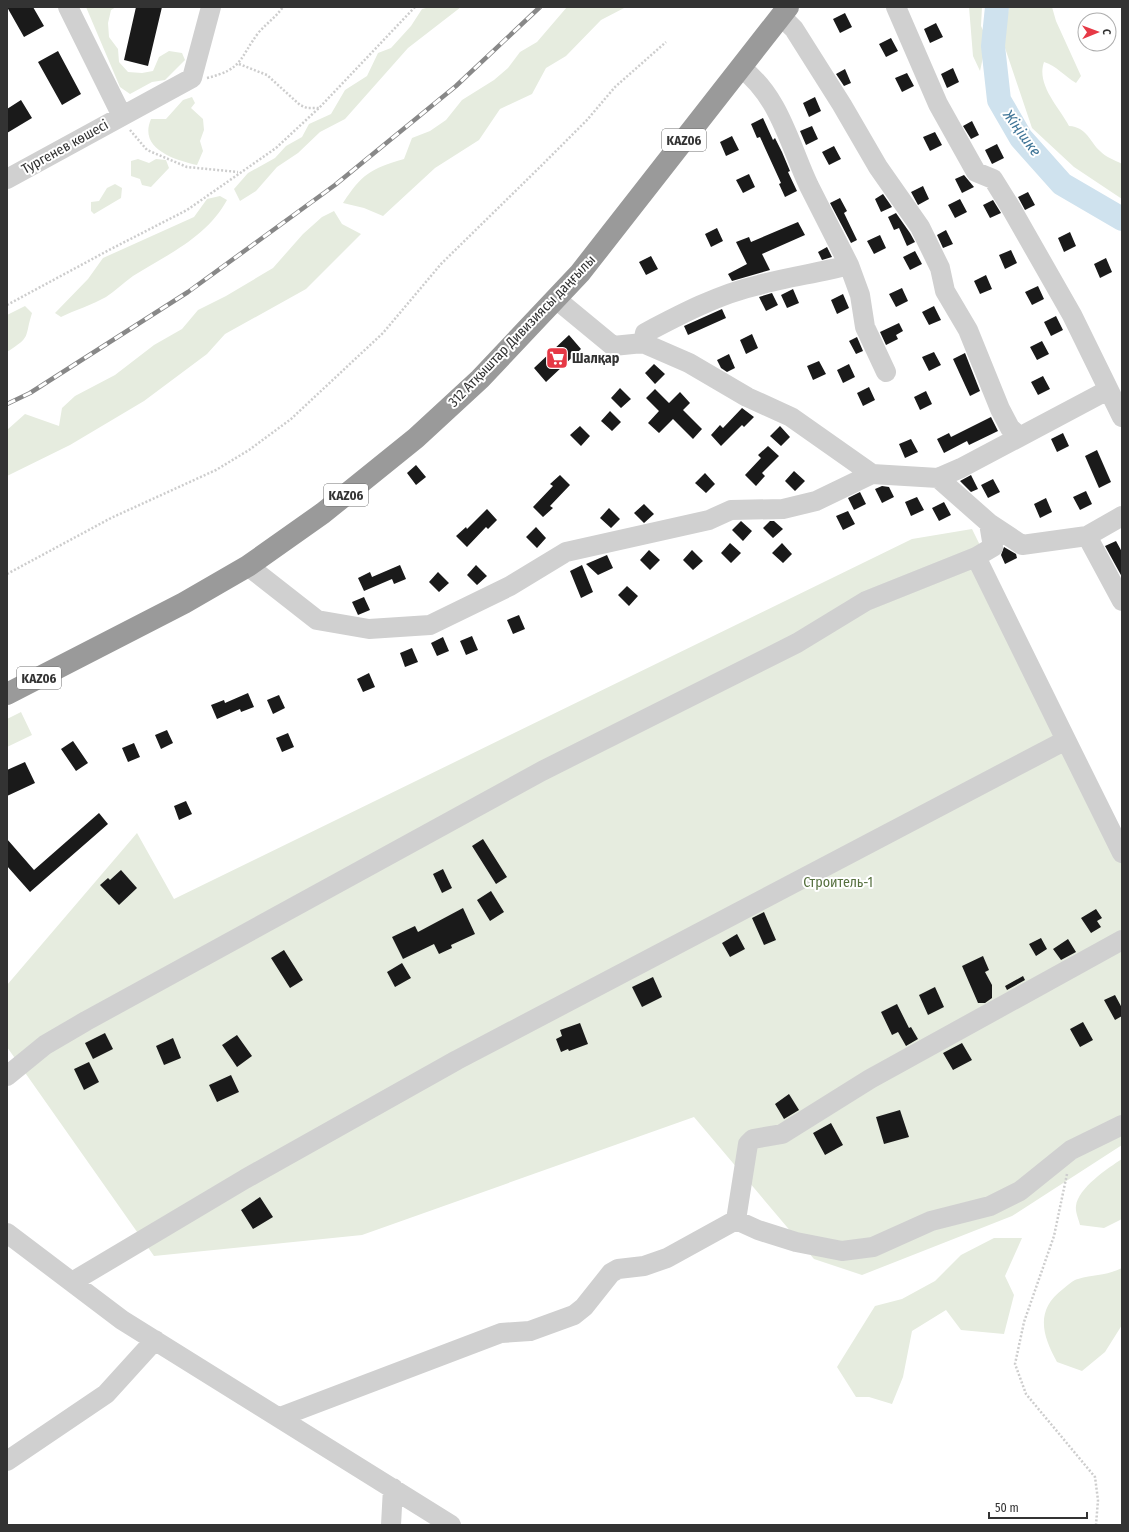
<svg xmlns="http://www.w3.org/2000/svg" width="1129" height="1532" font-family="'Fira Sans Condensed',sans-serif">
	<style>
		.green { fill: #e6ecdf }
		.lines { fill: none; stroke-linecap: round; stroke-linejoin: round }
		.river { stroke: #cfe2ee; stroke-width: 24 }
		.building { fill: #1a1a1a }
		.path { stroke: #cdcdcd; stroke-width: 2.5; stroke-dasharray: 2 2; stroke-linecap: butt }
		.minor { stroke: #d0d0d0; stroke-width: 20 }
		.highway { stroke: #9a9a9a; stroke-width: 22 }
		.rail-casing { stroke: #888; stroke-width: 4.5 }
		.rail { stroke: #fff; stroke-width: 3; stroke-dasharray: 9; stroke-linecap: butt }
		.labels { text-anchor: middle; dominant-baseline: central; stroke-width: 4; stroke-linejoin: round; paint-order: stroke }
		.shield { fill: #fff; stroke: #707070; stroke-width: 1 }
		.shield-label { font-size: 13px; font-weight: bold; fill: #333 }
		.street-label { font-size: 14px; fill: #333; stroke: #fff }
		.poi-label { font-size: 14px; font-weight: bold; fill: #333; stroke: #fff; text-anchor: start }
		.park-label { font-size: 14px; fill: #56703f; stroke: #fff }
		.water-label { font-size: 15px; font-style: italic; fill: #3f7597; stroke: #fff }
	</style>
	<rect width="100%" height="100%" fill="#fff"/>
	<path class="green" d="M86,7H116L111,10L108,23L109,37L118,49L119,62L128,72L142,73L153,71L159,57L169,51L182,53L185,60L165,80L152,82L130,94L120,87Z
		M430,7H461L408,48L345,119L320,132L298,153L277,167L256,191L240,201L234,189L248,173L275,158L286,146L302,137L309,124L331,114L345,90L367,76L378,53L391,48L411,26L422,9Z
		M567,7H626L601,20L566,56L546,68L532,94L500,109L479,140L435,168L383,216L364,208L343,203C362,174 370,169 404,159L412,138L430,131L446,120L462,100L494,80L508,68L520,52L537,42Z
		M969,7H982L981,26L987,39L980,71L973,56Z
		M1009,7H1052L1056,21L1081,76L1076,83C1064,76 1057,66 1044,62C1036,85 1059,107 1069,126C1087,127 1090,142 1100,151C1105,157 1115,160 1122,164V199L1074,167L1032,128L1003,42Z
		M192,97L195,103L191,108L203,119L204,130L200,141L203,151L197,165C175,160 138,149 151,119H166L183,100Z
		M138,159L149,163L156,159L166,160L169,168L151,187L142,185L140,179L131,176V161Z
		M115,184L122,188L121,198L94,214L91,211V202L99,201L107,188Z
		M220,196L227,200C207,237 167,255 133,276C123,283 115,291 106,297C92,305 75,310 61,317L55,313L88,279L103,258L194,217L207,199Z
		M334,211L342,224L361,234L306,289L225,334L207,354L144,401L70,445L7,476V430L25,414L59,426L62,408L75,396L115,375L154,345L182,329L198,310L226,296L273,268L303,234L322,217Z
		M25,306L32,313C24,338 32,336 7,352V315Z
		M972,529L1122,833V1145L1012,1216L862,1275L814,1259L694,1117L362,1235L154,1256L7,1047V985L137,833L174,899L912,539Z
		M21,712L32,735L7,747V719Z
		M1122,1159V1219L1104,1228L1080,1225C1079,1220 1075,1212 1076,1206C1078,1188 1108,1168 1122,1159Z
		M994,1238H1022L1005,1276L1014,1295L1004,1334L961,1330L946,1310L912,1331L903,1377L892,1404L869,1397H856L837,1367L875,1306L902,1299L935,1281L961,1255Z
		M1122,1268V1325L1105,1352L1082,1371L1057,1362C1042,1335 1035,1310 1063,1289C1067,1286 1073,1280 1078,1279C1094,1274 1106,1276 1122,1268Z"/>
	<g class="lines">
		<path class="river" d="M997,7L993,46L999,100L1021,138L1062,184L1122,219"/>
	</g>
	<path class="building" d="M7,7H33L44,26L24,37Z
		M136,7H162L148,66L124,60Z
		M845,13L852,27L840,33L833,19Z
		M936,23L943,37L930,43L924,29Z
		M891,38L898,51L886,57L879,44Z
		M58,51L81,94L62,105L38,62Z
		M953,68L959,82L947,88L941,74Z
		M845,69L851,83L844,86L836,74Z
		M907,73L914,86L902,92L895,78Z
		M815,97L821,111L809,117L803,103Z
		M21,100L32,118L7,133V109Z
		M763,118L773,140L775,138L782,152L790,171L788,172L797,191L785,197L779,184L781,183L760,137L757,138L751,124Z
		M972,121L979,135L971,139L963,126Z
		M812,126L818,139L806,145L800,131Z
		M935,132L942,145L930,151L923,137Z
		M732,136L739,150L726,156L720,142Z
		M997,144L1004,158L992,164L985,150Z
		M834,146L841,159L829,165L822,152Z
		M749,174L755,187L743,193L736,180Z
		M964,175L974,187L962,193L955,179Z
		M923,186L929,199L918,205L911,192Z
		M1028,192L1035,205L1025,210L1018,197Z
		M883,194L892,207L881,212L875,199Z
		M840,198L847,211L844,213L857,240L851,243L830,203Z
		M960,199L967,212L955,218L948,205Z
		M993,200L1001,213L990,218L983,205Z
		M896,213L910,233L915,242L907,246L899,228L894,230L888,217Z
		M798,222L805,235L762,254L770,270L732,281L728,274L747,264L736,242L749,237L751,242Z
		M717,228L723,241L711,247L705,234Z
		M946,230L953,244L943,248L937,235Z
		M1070,232L1076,246L1064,252L1058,238Z
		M880,235L886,248L874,254L867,241Z
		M827,247L832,257L822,260L818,252Z
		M1011,250L1017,263L1005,269L999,255Z
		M915,251L922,264L910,270L903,257Z
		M651,256L658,269L646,275L639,262Z
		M1106,258L1112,272L1100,278L1094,264Z
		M986,275L992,289L980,294L974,281Z
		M1038,286L1044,299L1032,305L1025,292Z
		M902,288L908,301L896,307L889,294Z
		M793,289L799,303L787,308L781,295Z
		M772,293L778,305L766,311L759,297Z
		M843,294L849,308L837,314L831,300Z
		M934,306L941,320L929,325L922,312Z
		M722,309L726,318L688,335L684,326Z
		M1056,316L1063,330L1051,336L1044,322Z
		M899,323L903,331L896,335L898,339L886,345L880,332Z
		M752,334L758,348L746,354L740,340Z
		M569,335L581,349L546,382L534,368Z
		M857,337L863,351L856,354L849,341Z
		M1042,341L1049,354L1037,360L1030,347Z
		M934,352L941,365L929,371L922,357Z
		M965,353L980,391L970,396L953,359Z
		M729,354L735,368L727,372L721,368L717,360Z
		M819,361L826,374L813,380L807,366Z
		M654,364L665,374L655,384L645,373Z
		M849,364L855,377L843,383L837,370Z
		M1043,376L1050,389L1038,395L1031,382Z
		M869,387L875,400L863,406L857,393Z
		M620,388L631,399L621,408L611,398Z
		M655,389L669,403L680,392L690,403L683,410L702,429L693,439L673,419L659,433L648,423L659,411L646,398Z
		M926,391L932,404L920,410L914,397Z
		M742,408L754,417L744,427L742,425L721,446L711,435L720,425L723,428Z
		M610,411L621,422L612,431L601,421Z
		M991,417L998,431L969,445L967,441L944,453L937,439L949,433L951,437Z
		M580,426L590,436L581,446L570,435Z
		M780,426L790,437L781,446L770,436Z
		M1063,433L1069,446L1057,452L1051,439Z
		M911,439L918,452L905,458L899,444Z
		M768,446L779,456L762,473L765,476L756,486L745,475L761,458L758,455Z
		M1097,450L1111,482L1099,488L1085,456Z
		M416,465L426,477L416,485L407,473Z
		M794,471L805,481L795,491L785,481Z
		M705,473L715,484L706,493L695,483Z
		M560,475L570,485L550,506L553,508L543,517L533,507L553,486L550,484Z
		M971,475L978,489L971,492L960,481Z
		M993,479L1000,492L988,498L981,485Z
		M882,486L889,487L894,497L882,503L875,489Z
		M1086,491L1092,504L1080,510L1073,497Z
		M860,492L866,504L854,510L848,498Z
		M917,497L924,510L911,516L905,502Z
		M1046,498L1052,512L1040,518L1034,504Z
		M944,502L951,515L939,521L932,508Z
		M644,504L654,514L644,523L634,513Z
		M609,508L620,519L611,528L600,518Z
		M487,509L497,520L488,529L486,527L467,547L456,536L466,527L467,529Z
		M848,511L855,524L843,530L836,516Z
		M741,521L752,531L743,541L732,530Z
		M770,521H774L783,529L773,538L763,528Z
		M536,527L546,538L537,548L526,537Z
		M1116,541L1122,552V577L1105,546Z
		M730,543L741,553L731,563L721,553Z
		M782,543L792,554L783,563L772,553Z
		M1004,547L1016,554L1017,558L1005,564L1001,555Z
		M649,550L660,560L650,570L640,560Z
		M692,550L703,561L693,570L683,560Z
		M607,555L613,568L598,575L586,564Z
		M400,565L406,579L394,584L392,579L364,591L358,578L370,572L372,577Z
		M476,565L487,576L477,585L467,575Z
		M582,565L593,592L581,598L570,571Z
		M438,572L449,583L439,592L429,582Z
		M627,586L638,596L629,606L618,595Z
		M364,597L370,610L358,615L352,602Z
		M519,615L525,629L513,634L507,620Z
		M472,636L478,650L466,655L460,641Z
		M443,637L449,651L437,656L431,643Z
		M412,648L418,662L405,667L400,653Z
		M369,673L375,687L363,692L357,679Z
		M248,693L254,707L241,712L240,709L217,719L211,705L224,700L225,703Z
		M279,695L285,708L273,714L267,700Z
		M167,730L173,743L161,749L155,735Z
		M288,733L294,747L282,752L276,738Z
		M73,741L88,763L76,771L61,749Z
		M134,743L140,757L128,762L122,748Z
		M25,762L35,783L7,796V770Z
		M186,801L192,814L179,820L174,806Z
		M99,813L108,824L30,892L7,866V839L34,870Z
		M483,839L507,877L496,884L472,846Z
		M443,869L452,888L442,893L433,874Z
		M121,870L137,888L119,905L100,885L108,878L110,880Z
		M491,891L504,912L490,921L477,900Z
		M463,908L475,934L451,945L452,948L439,954L434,944L403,959L392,937L415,926L418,932Z
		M1096,909L1102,918L1097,921L1101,927L1091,933L1081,918Z
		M764,912L776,940L764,945L752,918Z
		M737,934L745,949L730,957L722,943Z
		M1041,938L1047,949L1036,956L1029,944Z
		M1068,939L1076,952L1061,960L1053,949Z
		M284,950L303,980L290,988L271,958Z
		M983,956L989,970L985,972L992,985V998L985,1003H978L962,966Z
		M402,963L411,978L395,987L387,972Z
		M1023,976L1025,980L1007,990L1005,986Z
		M653,977L662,997L642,1007L632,987Z
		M935,987L944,1007L928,1015L919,995Z
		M1115,995L1122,1008V1016L1115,1020L1104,1000Z
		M897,1004L909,1028L911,1027L918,1039L906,1046L898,1032L892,1035L881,1012Z
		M1083,1022L1093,1040L1080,1047L1070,1029Z
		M580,1023L588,1044L569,1051L568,1049L561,1052L556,1039L562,1036L560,1030Z
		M105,1033L113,1049L93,1059L85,1043Z
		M237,1035L252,1056L237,1067L222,1045Z
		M173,1038L181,1058L164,1065L156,1046Z
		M962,1043L972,1060L953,1070L943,1053Z
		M89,1062L99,1082L84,1090L74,1069Z
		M231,1075L239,1092L217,1102L209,1085Z
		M789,1094L799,1110L784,1119L775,1104Z
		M900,1110L909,1137L884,1144L876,1117Z
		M831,1123L843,1145L825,1155L813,1133Z
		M260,1197L273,1217L253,1229L241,1210Z"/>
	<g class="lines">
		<path class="path" d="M239,64L267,75L300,105L307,108H319
			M207,78C244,69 239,58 259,32C267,23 275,18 283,7
			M130,130L147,150L187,167L238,172
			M7,305L109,250L187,210L276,148L320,107L415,7
			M7,574L111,518L216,470L249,450L291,419L383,333L441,264L541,166L587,120L615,87L666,42
			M1067,1174L1054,1236L1024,1322L1015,1364L1026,1394L1095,1477L1098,1500L1096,1525"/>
		<path class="minor" d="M68,7L122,116
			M896,7L938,104L976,172L993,179L1011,208L1072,315L1122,417
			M781,16L794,29L842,105L878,167L920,227L940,268L945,291L968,330L1000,409L1010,428L1020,437
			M7,179L192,78L211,7
			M849,265L860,295L865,327L886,372
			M556,299L613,346L643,343L689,363L747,397L791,417L872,474
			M643,343L645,333C681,314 719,294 759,285C788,277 819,273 849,265C836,239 822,212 809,186C790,146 779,95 741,68
			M938,478L961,468L1108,390
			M989,523L1022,545L1087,536L1122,601
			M1087,536L1122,516
			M248,566L317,620L369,629L430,625L510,586L566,552L709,520L731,510L783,509L816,501L872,474L938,478L989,523L993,547L976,557L1066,740
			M7,1076L45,1045L86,1021L542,771L797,643L866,601L976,557
			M736,1220L758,1230L796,1242L842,1251L873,1247L931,1221L990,1206L1020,1191L1071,1150L1122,1125
			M7,1233L122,1320L451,1525
			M72,1282L245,1179L457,1060L1066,740L1122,853
			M280,1417L501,1333L530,1331L574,1315L584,1307L611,1273L618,1269L644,1266L667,1258L736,1220L748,1144L753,1139L782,1134L870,1079L1122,940
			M7,1461L106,1394L155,1340
			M391,1525L393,1488"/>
		<path class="highway" d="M7,694L184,603L248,566L323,513L416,438L480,379L580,273L788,7"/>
		<g class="rail-casing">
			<path id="rail" d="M7,404L30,393L188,292L335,185L456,86L540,7"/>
		</g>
		<use href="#rail" class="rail"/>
	</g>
	<defs>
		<g id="supermarket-square" transform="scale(1.15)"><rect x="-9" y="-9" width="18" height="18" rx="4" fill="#e63946" stroke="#fff"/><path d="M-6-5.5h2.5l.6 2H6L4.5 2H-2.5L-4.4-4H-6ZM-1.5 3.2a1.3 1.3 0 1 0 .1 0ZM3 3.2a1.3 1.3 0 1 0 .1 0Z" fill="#fff"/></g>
	</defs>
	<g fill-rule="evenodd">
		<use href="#supermarket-square" x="557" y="358"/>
	</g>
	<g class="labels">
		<g class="shield">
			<rect x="662" y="129" width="44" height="22" rx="3"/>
			<rect x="324" y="484" width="44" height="22" rx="3"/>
			<rect x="17" y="667" width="44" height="22" rx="3"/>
		</g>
		<g class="shield-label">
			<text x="684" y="140">KАZ06</text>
			<text x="346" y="495">KАZ06</text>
			<text x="39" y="678">KАZ06</text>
		</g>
		<g class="street-label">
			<text transform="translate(65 147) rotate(-29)">Тургенев көшесі</text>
			<text transform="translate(522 331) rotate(-46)">312 Атқыштар Дивизиясы даңғылы</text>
		</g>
		<g class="poi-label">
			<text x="572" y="358">Шалқар</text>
		</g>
		<g class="park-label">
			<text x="838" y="882">Строитель-1</text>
		</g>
		<g class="water-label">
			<text transform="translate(1022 133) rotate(54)">Жіңішке</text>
		</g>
	</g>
	<rect width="1129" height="1532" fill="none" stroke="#333333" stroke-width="16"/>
	<g transform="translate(1097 32) rotate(89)"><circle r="19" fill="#ffffff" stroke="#adadad"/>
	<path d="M0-3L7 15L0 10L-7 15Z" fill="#e63946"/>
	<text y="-6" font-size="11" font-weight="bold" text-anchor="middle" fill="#333333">С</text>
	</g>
	<path d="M989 1512v6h98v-6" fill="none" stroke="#333333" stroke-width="2"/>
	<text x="995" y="1512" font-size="12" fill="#333333" stroke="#ffffff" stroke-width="3" paint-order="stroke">50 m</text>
</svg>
